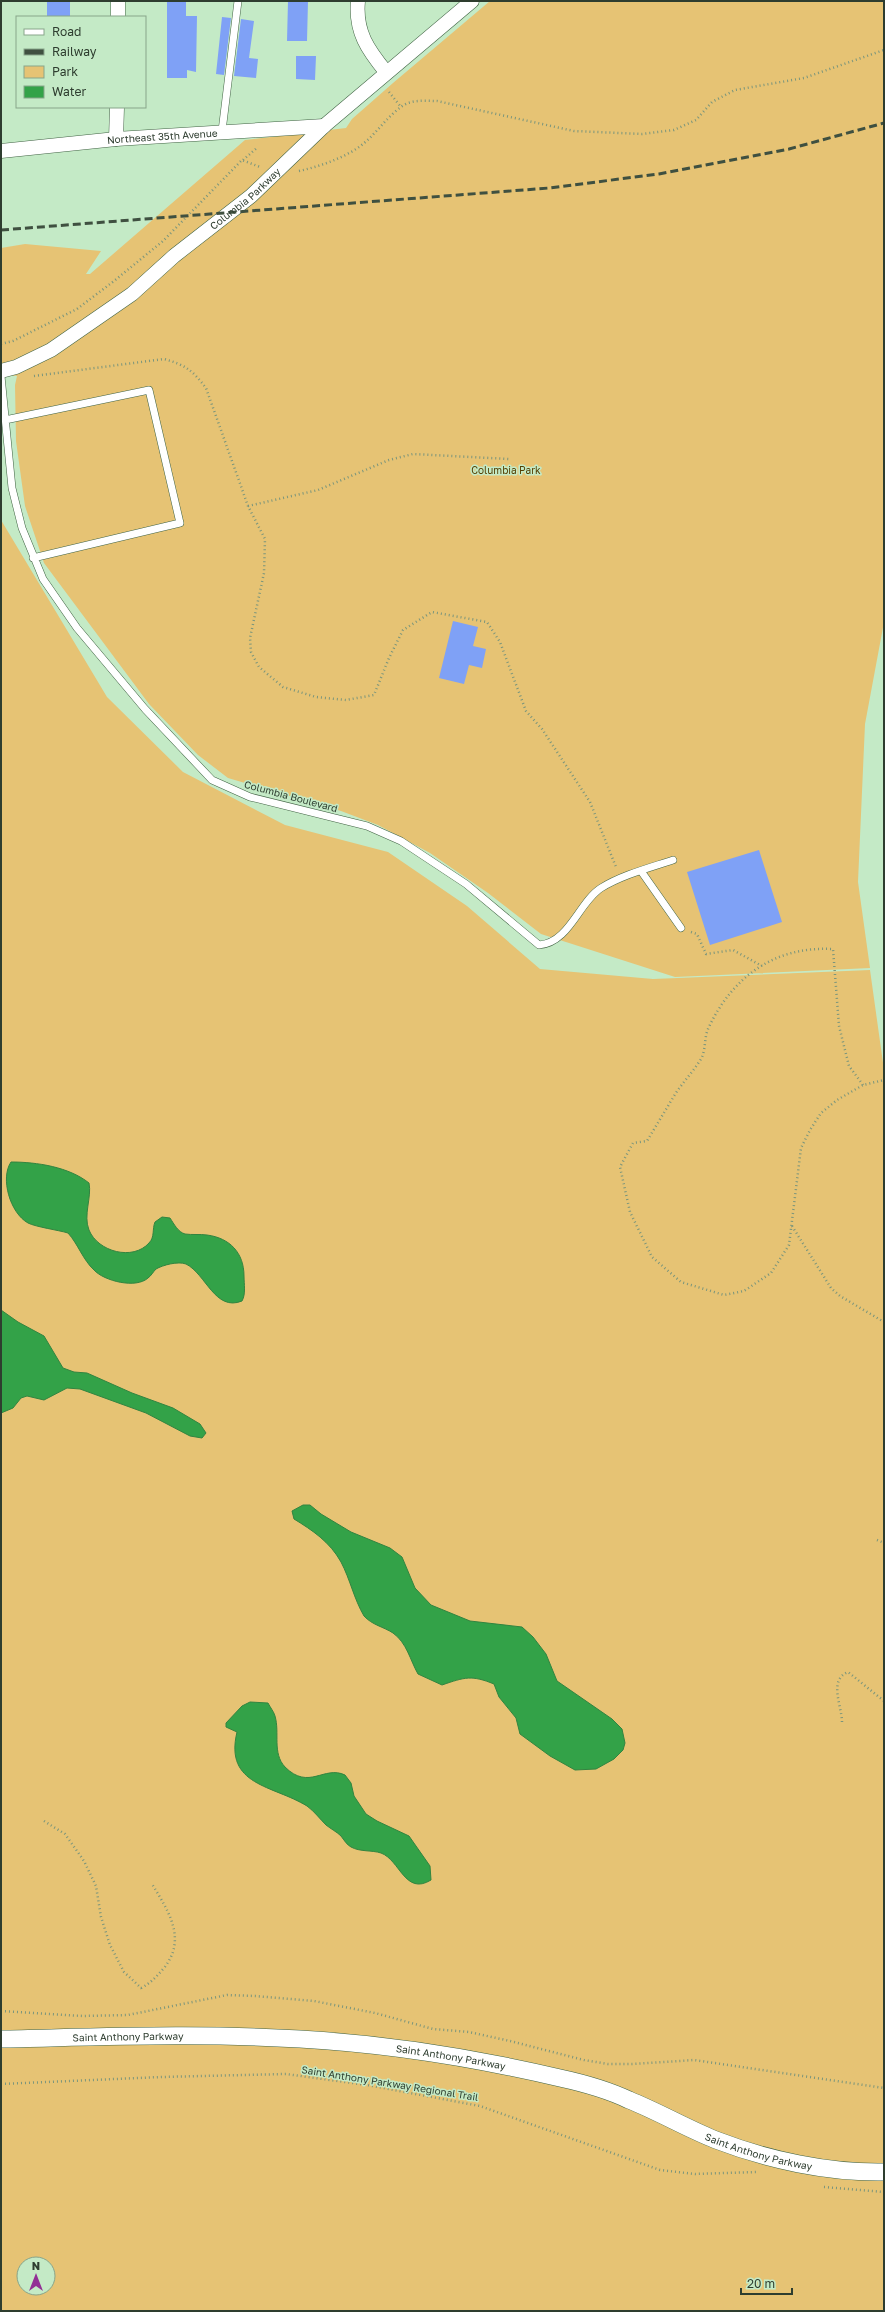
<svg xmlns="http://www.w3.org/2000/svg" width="885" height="2312" font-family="'Golos Text',sans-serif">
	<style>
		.green { fill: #e6c374; fill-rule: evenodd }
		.water { fill: #33a248; stroke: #328440 }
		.building { fill: #7fa1f6 }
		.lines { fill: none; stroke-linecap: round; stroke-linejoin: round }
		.service-casing { stroke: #416344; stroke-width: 8 }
		.minor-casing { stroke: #416344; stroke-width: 15 }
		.tertiary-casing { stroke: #416344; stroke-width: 18 }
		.path { stroke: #7a957c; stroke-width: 2.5; stroke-dasharray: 1 3; stroke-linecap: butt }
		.service { stroke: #fff; stroke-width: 7 }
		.minor { stroke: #fff; stroke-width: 14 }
		.tertiary { stroke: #fff; stroke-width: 17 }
		.rail { stroke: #3f5040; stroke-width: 3; stroke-dasharray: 8 4; stroke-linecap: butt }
		.labels { text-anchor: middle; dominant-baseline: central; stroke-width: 3; stroke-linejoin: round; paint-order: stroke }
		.street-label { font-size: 10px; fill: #2e3d2f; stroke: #c4eac6 }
		.park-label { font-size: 10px; fill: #553f02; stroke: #c4eac6 }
	</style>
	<rect width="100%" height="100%" fill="#c4eac6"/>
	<path class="green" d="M490,1H884V622L865,724L858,882L870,968L675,977L541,934L488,893L430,853L378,825L341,811L228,778L198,755L149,704L44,563L25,506L16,441L15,385L17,376L1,374V248L25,244L101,251L86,274H90L245,140L346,128L352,119L393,83Z
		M1,520L107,697L183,772L285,825L388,852L467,906L540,969L653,979L870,970L884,1070V2311H1ZM24,2264H48V2288H24Z"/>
	<path class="water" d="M11,1162C37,1162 69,1167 89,1183C92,1197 83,1215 89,1230C98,1252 133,1261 149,1243C155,1237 152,1229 155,1222L162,1217L170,1218C174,1224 178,1232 185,1234C192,1235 200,1234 207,1235C230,1238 244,1253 244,1276C244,1284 246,1294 242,1301C215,1312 206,1274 186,1264C178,1261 163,1265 156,1269C153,1272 151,1276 148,1278C136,1289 104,1281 94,1270C83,1260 78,1244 68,1233C58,1230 36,1227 28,1223C10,1213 0,1178 11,1162Z
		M1,1310L18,1322L44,1336L63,1368L74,1372L87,1373L132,1393L173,1408L200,1424L206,1433L202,1438L190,1436L146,1413L80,1389L67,1388L44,1400L27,1396L21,1398L13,1408L1,1413Z
		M303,1505H310L321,1514L351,1532L390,1548L402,1557L415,1588L431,1605L470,1621L522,1627L533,1637L546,1654L557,1681L612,1719L622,1729L625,1743L623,1750L614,1759L596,1769L575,1770L550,1756L520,1734L516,1718L499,1697L494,1684C472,1675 465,1677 442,1685L418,1674C410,1660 407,1643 393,1633C384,1627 372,1625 364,1616C354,1599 350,1579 341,1562C330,1542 312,1530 294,1519L292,1511Z
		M250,1702L268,1703C270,1707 274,1712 275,1716C280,1733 272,1753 285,1767C309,1791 324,1765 345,1775L351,1783L354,1796L366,1814L377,1821L409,1836L430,1866L431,1880C405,1896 400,1860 381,1853C372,1850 360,1852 351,1847C347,1845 344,1840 341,1836C337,1832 331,1829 326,1825C320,1819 314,1811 307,1806C273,1785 224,1786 237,1732L226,1727V1723L242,1706Z"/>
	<path class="building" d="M167,1H186V16H197L196,72L187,70V78H167Z
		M288,1H308L307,41H287Z
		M47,2H70V17H47Z
		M222,17L231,18L224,75L216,74Z
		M241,19L254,21L249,58L258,59L256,78L234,76Z
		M296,56H316L315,80L296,79Z
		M453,621L478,627L473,646L486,649L482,668L469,665L464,684L439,678Z
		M759,850L782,922L710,945L687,872Z"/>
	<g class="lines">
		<g class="service-casing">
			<path id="service" d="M222,131L238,1
				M1,376L12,488L22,528L43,579L77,628L145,709L212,780L250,797L367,826L401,841L466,884L539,945C569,943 579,902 601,888C622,875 649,868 673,860
				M5,420L149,390L180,523L33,558
				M641,871L681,928"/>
		</g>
		<g class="minor-casing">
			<g id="minor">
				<path d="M358,1C355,32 368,50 386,72"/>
				<path d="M118,17V1"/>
				<path d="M116,139L117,107"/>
				<path id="s1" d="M1,151L116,139L324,126"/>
				<path id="s2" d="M1,371L16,367L51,350L132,294L174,256L251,196L324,126L472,1"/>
			</g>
		</g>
		<g class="tertiary-casing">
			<g id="tertiary">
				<path id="s3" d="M1,2039C101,2037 201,2033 300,2039C387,2044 475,2058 560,2078C583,2083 608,2090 629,2100C659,2112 686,2128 716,2140C768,2160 828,2173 884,2172"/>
			</g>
		</g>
		<path class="path" d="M389,92L401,107
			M243,160L258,147
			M299,171C317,167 335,161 351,152C372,141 383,120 401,107C411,99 425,101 437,101L574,131L642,134L674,130L696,120L712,102L735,90L804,78L884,50
			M1,344L13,341L77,309L114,281L163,241L242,160L260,167
			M34,376L164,359C186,365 193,371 206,388L248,506L265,539L264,573L250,638L251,652L259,667L283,687L316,697L346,700L374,695L389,658L403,630L432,612L487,622L500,642L526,711L542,729L590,802L616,867
			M248,506L318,490L389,460L413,454L509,459
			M691,932L697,934L706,954L733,950L762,966
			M863,1085L849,1066L839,1026L833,949C774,946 732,977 708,1029C704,1038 706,1050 701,1059C693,1072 682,1083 674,1096C665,1111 656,1126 647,1141L633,1143L620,1167L630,1212L652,1257L681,1282L724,1295L744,1291L771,1273L789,1245L801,1148L810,1130L821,1113L837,1100L863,1085L884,1080
			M792,1226L831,1288L840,1296L884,1322
			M877,1540L884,1543
			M842,1722C842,1706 828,1680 848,1672L884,1701
			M44,1821L65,1834L84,1861L96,1886L101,1917L110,1945L124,1972L141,1988C151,1983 156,1977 164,1968C187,1939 169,1912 152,1884
			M1,2011L83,2016L128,2015L227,1995L255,1996L314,2001L375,2013L433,2029L469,2032L510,2041L584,2060L608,2064H632L694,2060L884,2088
			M1,2084L161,2077L286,2074L367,2085L480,2106L660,2170L695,2174L756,2172
			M824,2187L884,2192"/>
		<use href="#service" class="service"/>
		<use href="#minor" class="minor"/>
		<use href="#tertiary" class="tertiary"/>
		<path class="rail" d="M1,230L549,188L659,174L789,149L884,123"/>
	</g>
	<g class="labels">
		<g class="street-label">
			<text stroke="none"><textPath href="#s1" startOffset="162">Northeast 35th Avenue</textPath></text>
			<text stroke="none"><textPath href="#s2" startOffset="301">Columbia Parkway</textPath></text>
			<text transform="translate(291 796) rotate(15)">Columbia Boulevard</text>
			<text stroke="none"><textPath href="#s3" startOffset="127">Saint Anthony Parkway</textPath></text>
			<text stroke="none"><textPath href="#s3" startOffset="451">Saint Anthony Parkway</textPath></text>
			<text transform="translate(390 2083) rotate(9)">Saint Anthony Parkway Regional Trail</text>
			<text stroke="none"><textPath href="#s3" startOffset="775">Saint Anthony Parkway</textPath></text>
		</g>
		<g class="park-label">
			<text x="506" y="470">Columbia Park</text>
		</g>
	</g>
	<rect width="885" height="2312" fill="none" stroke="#2e3d2f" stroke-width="4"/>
	<rect x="16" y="16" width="130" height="92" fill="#c4eac6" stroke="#88a58a"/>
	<rect x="24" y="29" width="20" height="6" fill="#ffffff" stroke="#88a58a"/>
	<text x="52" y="36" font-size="12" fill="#2e3d2f">Road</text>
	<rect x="24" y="49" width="20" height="6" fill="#3f5040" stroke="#88a58a"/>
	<text x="52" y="56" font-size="12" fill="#2e3d2f">Railway</text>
	<rect x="24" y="66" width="20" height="12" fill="#e6c374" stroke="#88a58a"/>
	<text x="52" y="76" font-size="12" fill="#2e3d2f">Park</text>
	<rect x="24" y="86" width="20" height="12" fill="#33a248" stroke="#88a58a"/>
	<text x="52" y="96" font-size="12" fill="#2e3d2f">Water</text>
	<g transform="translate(36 2276)"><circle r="19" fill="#c4eac6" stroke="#88a58a"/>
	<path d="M0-3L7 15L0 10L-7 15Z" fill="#922f95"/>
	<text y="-6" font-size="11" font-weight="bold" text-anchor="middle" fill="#2e3d2f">N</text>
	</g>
	<path d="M741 2288v6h51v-6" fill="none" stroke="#2e3d2f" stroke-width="2"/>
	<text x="747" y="2288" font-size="12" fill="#2e3d2f" stroke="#c4eac6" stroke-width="3" paint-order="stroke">20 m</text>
</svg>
